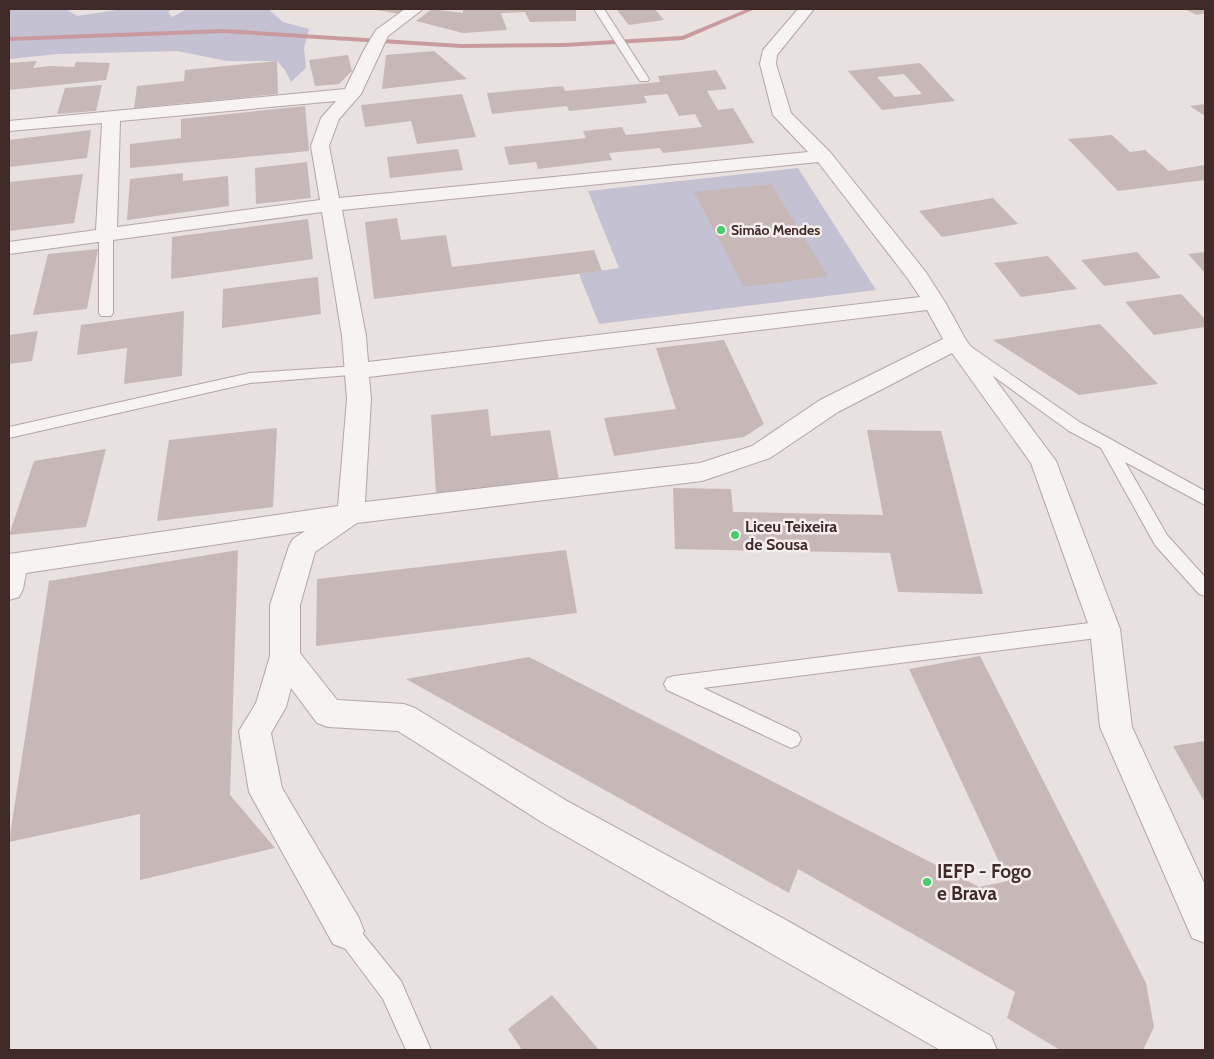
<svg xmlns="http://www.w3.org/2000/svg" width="1214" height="1059" font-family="Cabin,sans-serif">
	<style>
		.green { fill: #c4c1d3 }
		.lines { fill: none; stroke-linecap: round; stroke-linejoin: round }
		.stream { fill: #c99b9e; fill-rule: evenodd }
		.building { fill: #c6b8b7; fill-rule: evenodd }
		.service-casing { stroke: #b3a6a5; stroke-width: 2 }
		.minor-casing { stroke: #b3a6a5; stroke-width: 2 }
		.service { fill: #f7f3f3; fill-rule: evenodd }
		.minor { fill: #f7f3f3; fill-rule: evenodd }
		.poi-dot { fill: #45ce69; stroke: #f6efef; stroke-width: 2 }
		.labels { text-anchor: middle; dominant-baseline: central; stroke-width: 5; stroke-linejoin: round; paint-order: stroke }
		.far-poi-label { font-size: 14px; font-weight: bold; fill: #402a28; stroke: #f6efef; text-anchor: start }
		.poi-label { font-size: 16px; font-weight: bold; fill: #402a28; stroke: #f6efef; text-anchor: start }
		.near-poi-label { font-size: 19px; font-weight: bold; fill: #402a28; stroke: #f6efef; text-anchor: start }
	</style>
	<rect width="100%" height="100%" fill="#e9e0e0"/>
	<path class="green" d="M9,9H66L77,16L123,9H172L168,12L172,17L187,9H268L283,22L309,29L304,48L306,68L291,82L285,70L277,61H227L177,51L58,54L9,59Z
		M798,168L876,290L599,324L579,274L619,268L588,191Z"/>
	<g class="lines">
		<path class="stream" d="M747,9H755L683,40L565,47L461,48L224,33L9,41V37L224,29L461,44L565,43L682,36Z"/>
	</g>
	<path class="building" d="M370,9H406L400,14Z
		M432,9L463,13V9H576V21L530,22L525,12L501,13L507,30L463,33L416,21Z
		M616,9H655L664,20L629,25Z
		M1184,9H1205V13L1197,15Z
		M434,51L467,79L382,89L386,55Z
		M348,55L352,71L339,84L315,86L309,60Z
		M37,61L33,68L50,66L74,67L76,62L110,63L106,80L9,90V63Z
		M277,61L278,94L134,108L137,86L184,81L185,70Z
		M920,63L955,101L882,110L848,71ZM904,74L922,94L895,97L877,77Z
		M716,70L727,89L707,91L718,110L733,108L754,143L663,153L660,148L609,153L612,160L538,169L536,162L509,165L504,147L586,138L583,131L622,127L626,135L702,127L695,114L679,116L667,94L644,96L647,103L569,111L567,106L492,114L487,93L563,86L565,91L660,82L658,76Z
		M102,85L96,111L57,114L65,88Z
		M462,94L476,137L417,144L411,121L365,127L361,105Z
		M1205,104V116L1190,106Z
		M305,106L309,151L130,168V144L181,138V119Z
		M91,130L87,158L9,167V140Z
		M1112,135L1130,152L1145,150L1169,171L1204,165L1205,180L1118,191L1068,139Z
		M458,149L463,170L390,178L387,157Z
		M307,162L311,198L256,204L255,168Z
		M183,173V181L228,176L229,206L127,220L130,179Z
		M83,174L74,223L9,231V182Z
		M771,184L828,276L744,287L694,192Z
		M993,198L1018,224L942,237L919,211Z
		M397,218L401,240L446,235L452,267L594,250L602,271L374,299L365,222Z
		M308,219L313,259L171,279L172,237Z
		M98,249L87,309L33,315L48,254Z
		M1137,252L1161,278L1104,286L1081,260Z
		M1205,252V273L1188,254Z
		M1048,256L1077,289L1021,297L994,263Z
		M318,277L321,314L222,328L223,289Z
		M1181,294L1205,319V327L1154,335L1125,302Z
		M184,311L182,376L124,384L127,348L77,355L81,325Z
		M1100,324L1158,384L1079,395L993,340Z
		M38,331L32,361L9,364V335Z
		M724,340L764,424L744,437L614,456L604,418L676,409L656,348Z
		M488,409L491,436L550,430L559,480L436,493L431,415Z
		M277,428L273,507L157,521L169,440Z
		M867,430L941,431L983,594L898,592L890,553L675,549L673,488L731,489L733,512L883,515Z
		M106,449L86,527L9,535L34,461Z
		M238,550L230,795L275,848L140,880V814L9,842L49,581Z
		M566,550L577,613L316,646L317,579Z
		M980,656L1146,983L1154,1027L1143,1050H1060L1007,1018L1015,992L798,869L789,893L406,679L529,657L979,887L1008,881L909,669Z
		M1205,741V803L1173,746Z
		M552,995L599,1050H522L508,1029Z"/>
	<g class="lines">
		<g class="service-casing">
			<path id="service" d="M594,9H604L649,79L648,81H640Z
				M106,230L113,234V313L111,316H101L99,313V234Z
				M962,342L967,344L1081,423L1205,491V505L1125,462L1167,535L1205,577V596L1199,594L1155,545L1101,448L1069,431L957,350L955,347L957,344Z
				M357,366L362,368L365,371L362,374L250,383L9,438V427L250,373Z
				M1105,621L1112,624L1114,629L1112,634L1105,637L703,688L798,733L801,739L798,745L791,748L667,690L664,684L667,678L674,676Z
				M346,919L354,923L401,981L431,1050H406L383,999L338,939L334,931L338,923Z"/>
		</g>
		<g class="minor-casing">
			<path id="minor" d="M405,9H423L388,36L361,94L339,119L329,146L339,198L808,152L773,115L760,64L763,50L798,9H814L777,55L776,64L791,113L830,152L925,271L945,302L966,340L1056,461L1120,629L1132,727L1205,885V943L1192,938L1100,727L1090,629L1031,463L952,353L838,412L770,458L702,481L357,523L315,552L300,605V653L337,700L404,704L415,708L567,801L786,920L991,1036L997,1050H940L543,823L398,731L328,727L317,723L291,688L286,707L271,733L282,788L359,918L364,931L359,944L346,949L333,944L249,792L239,731L256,703L270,656V605L289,546L293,539L305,531L26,573L23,589L19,597L9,600V554L338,506L347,399L342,336L322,212L9,254V242L96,230L102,123L9,131V121L345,89L364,50L376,30ZM336,101L321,118L311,146L320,200L117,227L120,121ZM818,162L908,279L920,297L368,362L366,336L342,210ZM927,310L943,339L820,400L752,446L700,463L365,502L371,399L369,377Z"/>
		</g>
		<use href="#service" class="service"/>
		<use href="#minor" class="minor"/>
	</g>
	<g class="poi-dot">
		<circle cx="721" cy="230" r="5"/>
		<circle cx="735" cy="535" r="5"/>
		<circle cx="927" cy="882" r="5"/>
	</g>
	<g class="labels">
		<g class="far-poi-label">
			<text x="731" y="230">Simão Mendes</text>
		</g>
		<g class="poi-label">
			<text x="745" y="526">Liceu Teixeira<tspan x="745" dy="18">de Sousa</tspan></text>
		</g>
		<g class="near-poi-label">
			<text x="937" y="871">IEFP - Fogo<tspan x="937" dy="22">e Brava</tspan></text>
		</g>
	</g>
	<rect width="1214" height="1059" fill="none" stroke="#402a28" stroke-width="20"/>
</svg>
